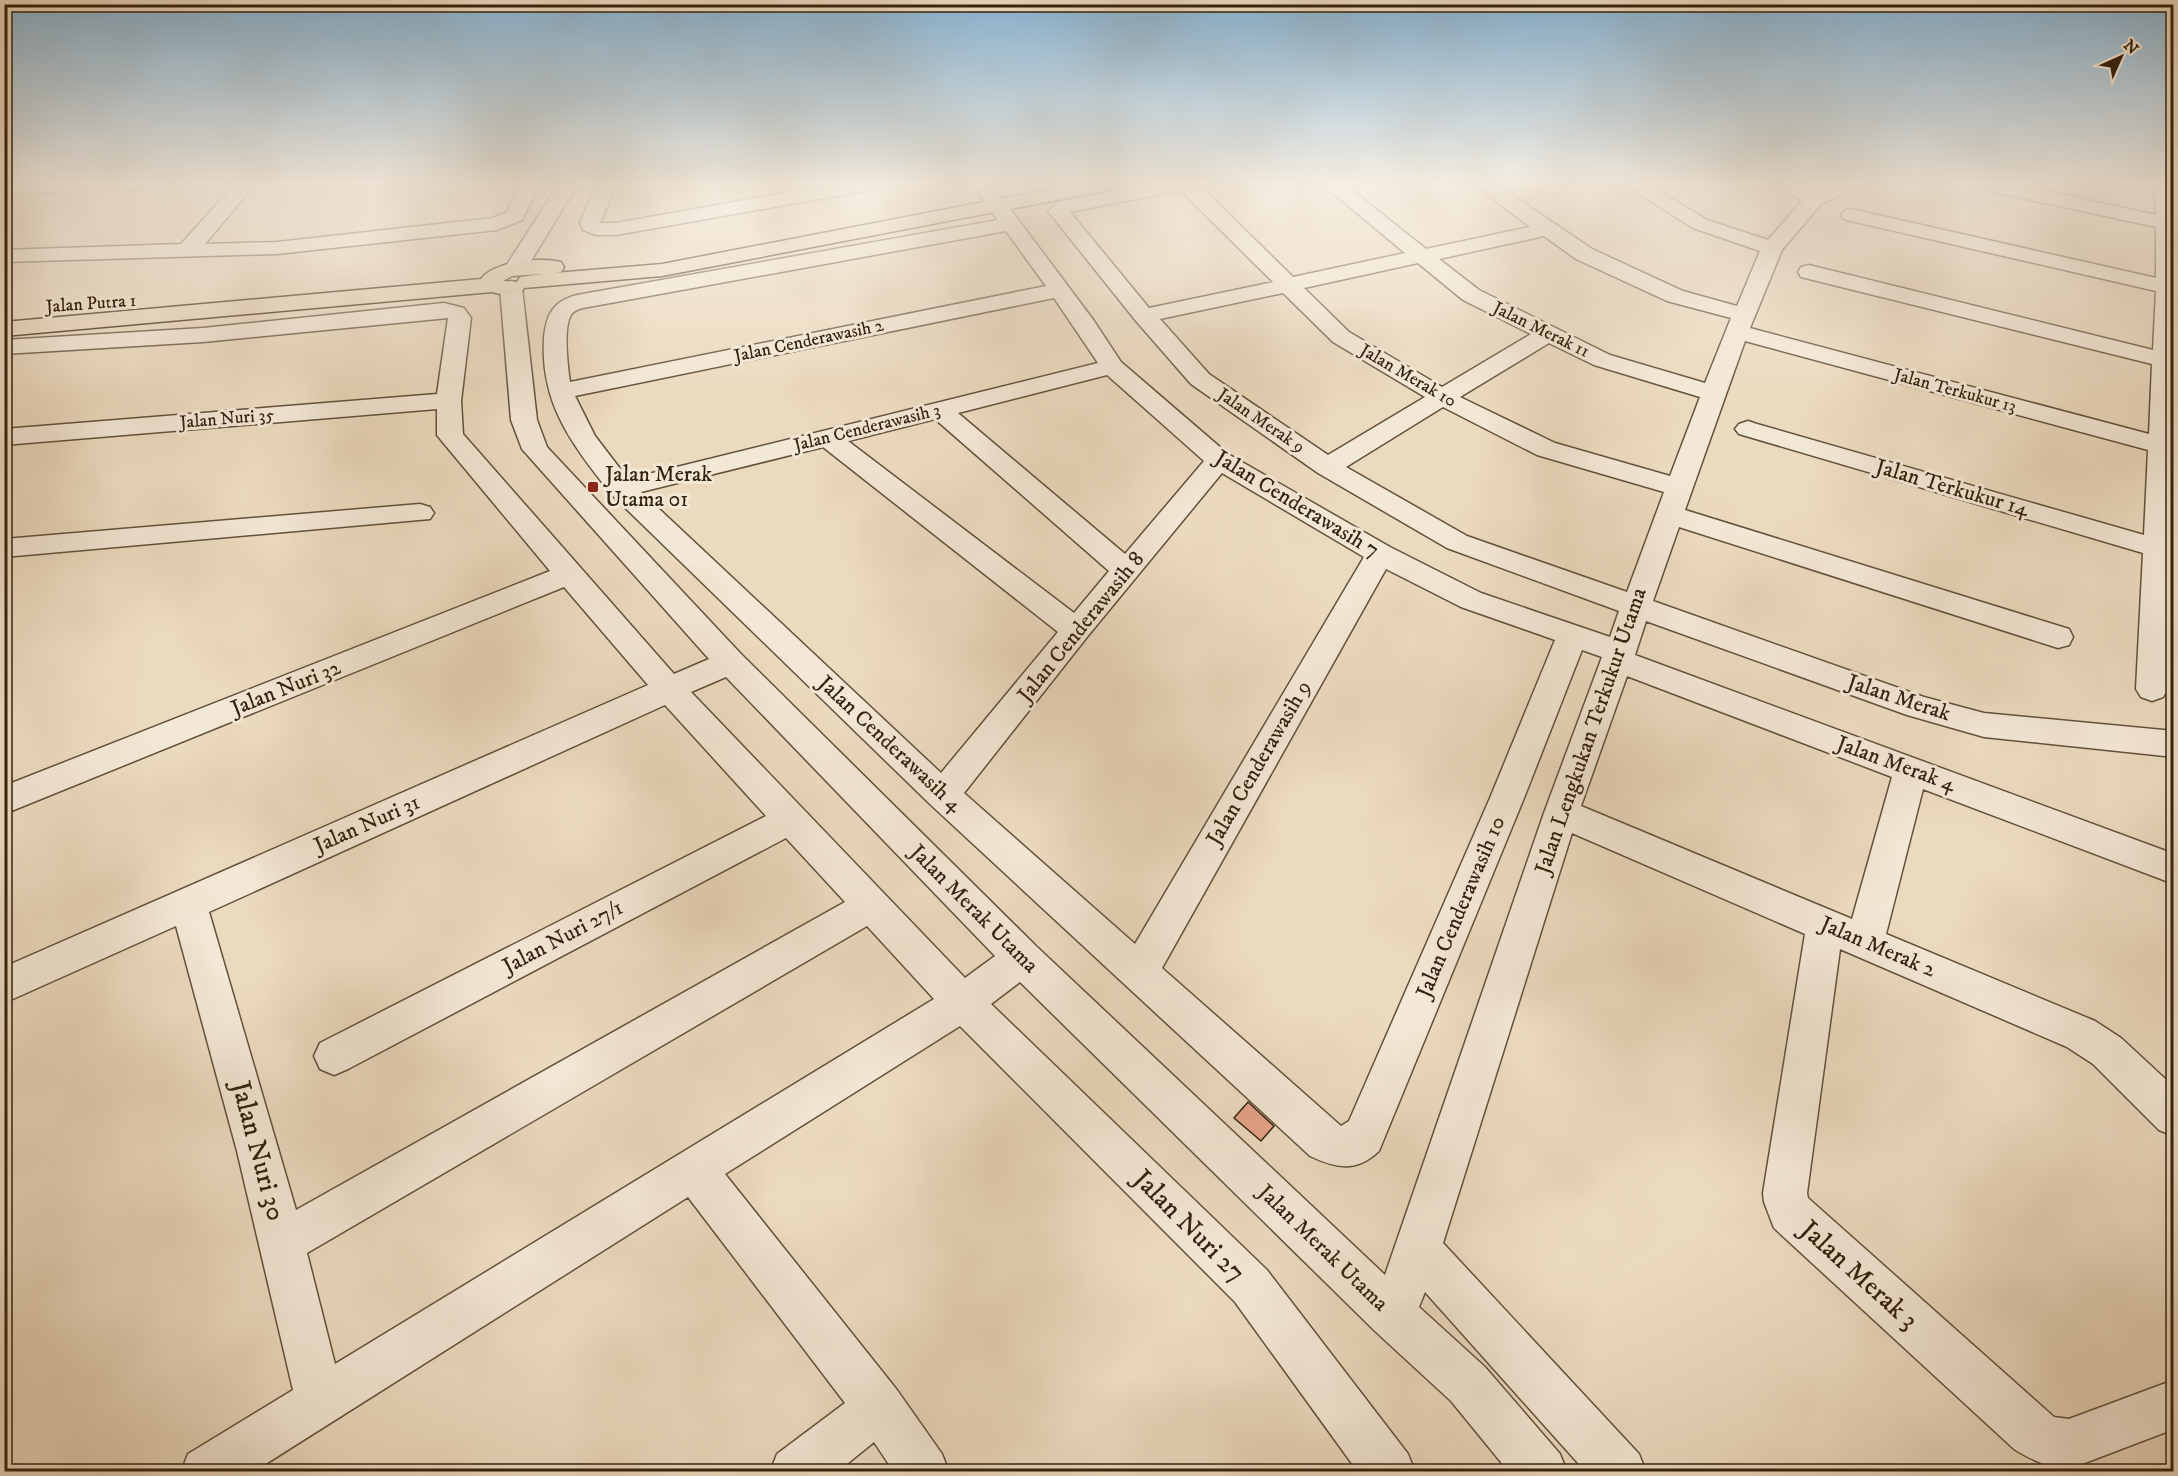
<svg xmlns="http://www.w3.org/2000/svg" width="2178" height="1476" font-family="'IM FELL DW Pica',serif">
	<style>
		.building { fill: #e4a289; stroke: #34230e; stroke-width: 1.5 }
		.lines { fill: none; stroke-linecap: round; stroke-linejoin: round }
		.minor-casing { stroke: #62513a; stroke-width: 3 }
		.major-casing { stroke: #34230e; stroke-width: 3 }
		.minor { fill: #f3e7d5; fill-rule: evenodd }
		.major { fill: #ecdabf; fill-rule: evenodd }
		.poi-dot { fill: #8f2418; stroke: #f3e7d5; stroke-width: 2 }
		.labels { text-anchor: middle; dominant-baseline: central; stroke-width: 6; stroke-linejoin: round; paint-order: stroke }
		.far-street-label { font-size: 18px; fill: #34230e; stroke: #f3e7d5 }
		.poi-label { font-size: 22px; fill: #34230e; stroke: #f3e7d5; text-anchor: start }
		.street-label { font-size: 22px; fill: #34230e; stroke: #f3e7d5 }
		.near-street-label { font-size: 27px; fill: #34230e; stroke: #f3e7d5 }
	</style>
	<rect width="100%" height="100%" fill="#ecdabf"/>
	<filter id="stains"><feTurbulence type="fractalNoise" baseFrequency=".00333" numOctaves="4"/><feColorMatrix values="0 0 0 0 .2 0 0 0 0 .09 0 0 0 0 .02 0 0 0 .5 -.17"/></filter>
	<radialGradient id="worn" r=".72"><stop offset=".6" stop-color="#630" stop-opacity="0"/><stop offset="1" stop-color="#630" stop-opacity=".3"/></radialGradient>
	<path class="building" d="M1248,1102L1274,1126L1261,1141L1234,1118Z"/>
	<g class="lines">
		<g class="minor-casing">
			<path id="minor" d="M4,184H142L140,188L133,190L4,193Z
				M235,184H255L205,244L277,242L493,218L507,212L520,184H540L522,220L497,230L277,254L4,262V250L181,244Z
				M559,184H578L523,274L515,275L507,274L504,269Z
				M597,184H617L600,223H616L834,184H879L877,188L870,190L616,235H596L583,230L580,222Z
				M1146,184H1198L1293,277L1405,253L1322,184H1344L1426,249L1530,227L1473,184H1496L1592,249L1683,291L1737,306L1760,251L1693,228L1624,184H1648L1707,220L1768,240L1802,201L1776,184H1800L1815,192L1831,184H1857L1855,188L1821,204L1782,250L1750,328L2149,434L2152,364L1801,277L1798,272L1801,267L1809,265L2153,350L2156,291L1851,221L1844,219L1841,215L1844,211L1851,209L2156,278V227L1985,190L1978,188L1976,184H2015L2156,215L2154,184H2174V465L2168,689L2163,697L2152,701L2141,697L2136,689L2143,553L1739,434L1735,429L1739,424L1748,421L1757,424L2144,535L2148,450L1745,341L1685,510L2069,629L2073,637L2069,645L2058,648L1679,527L1653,601L1924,697L1984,713L2174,731V757L1984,737L1907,715L1646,621L1635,655L2174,854V884L1923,789L1886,934L2095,1021L2121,1038L2174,1087V1136L2159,1130L2093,1064L2067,1047L1840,949L1807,1193L1808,1198L2054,1417L2069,1419L2174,1380V1429L2069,1469C2050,1469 2030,1459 2014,1449L1774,1228L1764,1202L1763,1193L1805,934L1572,833L1443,1243L1639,1454L1646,1472H1586L1425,1292L1419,1307L1485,1367L1560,1454L1567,1472H1509L1451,1401L1376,1332L1020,982L991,1004L1267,1270L1408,1454L1415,1472H1358L1235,1302L960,1026L725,1174L897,1390L942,1454L949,1472H894L874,1442L837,1472H770L777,1454L845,1403L688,1197L253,1472H181L188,1454L293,1390L237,1151L176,926L4,1003V967L648,685L564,587L4,814V786L550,571L441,440L437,435V409L4,445V429L437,394L448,318L203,342L4,354V340L203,328L444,303L464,308L471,318L461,401L463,434L674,674L709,659L522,449L511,420L500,288L503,283L511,281L519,283L522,288L537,420L547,447L741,654L1036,946L1385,1275L1544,813L1602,657L1582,650L1524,798L1379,1151C1356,1173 1336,1168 1310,1156L931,805L612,495C573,445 540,405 544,338C546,315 553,301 577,295L998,220L979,194L982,190H996L1094,321L1121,362L1228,454L1390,547L1481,593L1610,637L1619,611L1447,548L1318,473L1191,384L1136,321L1048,211L1058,202ZM1180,190L1273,282L1149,308L1070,212ZM1006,231L1046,286L570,382C568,368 563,328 571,315C573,311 579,309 583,308ZM1544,236L1576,259L1667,301L1731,318L1705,383L1610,355L1479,290L1439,259ZM1418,263L1463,300L1531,334L1442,387L1349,332L1304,288ZM1283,293L1333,342L1425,397L1328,455L1209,374L1160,319ZM1054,298L1098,363L628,479L595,436L575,396ZM1549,343L1594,365L1700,397L1670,476L1555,443L1460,397ZM1107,375L1204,461L1125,554L958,413ZM1443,407L1537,455L1664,492L1627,592L1467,536L1346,467ZM935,419L1109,571L1074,613L848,441ZM823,447L1058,632L941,773L641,492ZM1222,473L1364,557L1135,944L964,793L1087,637ZM1386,569L1461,607L1555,640L1490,798L1349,1121L1341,1126L1162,968ZM1627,676L1892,777L1852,919L1581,806ZM726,677L995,956L965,978L691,692ZM665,705L766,816L320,1043L314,1056L320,1069L334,1075L348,1069L786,838L845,902L296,1210L209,912ZM867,926L934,999L335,1364L307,1253Z
				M420,504L430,507L434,513L430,519L4,557V539Z"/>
		</g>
		<g class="major-casing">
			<path id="major" d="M1076,184H1118L1116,188L1109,190L662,276L524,288L521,293L504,295L492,292L4,336V322L481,279C495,261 539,257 561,262L564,267L561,272L555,273L662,264ZM543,274L520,277L517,282L503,281L512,276Z"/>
		</g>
		<use href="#minor" class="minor"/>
		<use href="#major" class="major"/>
	</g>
	<linearGradient id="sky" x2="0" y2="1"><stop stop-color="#89b6d6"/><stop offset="0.47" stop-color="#f6eee2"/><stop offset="1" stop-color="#f6eee2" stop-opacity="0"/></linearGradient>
	<rect width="2178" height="391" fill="url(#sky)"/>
	<rect class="poi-dot" x="587" y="481" width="12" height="12" rx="3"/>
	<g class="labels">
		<g class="far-street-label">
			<text transform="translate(91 304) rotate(-4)">Jalan Putra 1</text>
			<text transform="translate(1541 330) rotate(26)">Jalan Merak 11</text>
			<text transform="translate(809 341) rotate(-12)">Jalan Cenderawasih 2</text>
			<text transform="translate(1408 376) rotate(30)">Jalan Merak 10</text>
			<text transform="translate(1955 391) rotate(15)">Jalan Terkukur 13</text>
			<text transform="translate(227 419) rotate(-5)">Jalan Nuri 35</text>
			<text transform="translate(1261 421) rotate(34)">Jalan Merak 9</text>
			<text transform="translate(867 428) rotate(-14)">Jalan Cenderawasih 3</text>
		</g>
		<g class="poi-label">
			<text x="605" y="474">Jalan Merak<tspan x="605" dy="25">Utama 01</tspan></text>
		</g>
		<g class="street-label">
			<text transform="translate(1952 488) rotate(16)">Jalan Terkukur 14</text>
			<text transform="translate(1297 504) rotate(31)">Jalan Cenderawasih 7</text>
			<text transform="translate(1081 627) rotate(-51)">Jalan Cenderawasih 8</text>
			<text transform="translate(286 688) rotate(-22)">Jalan Nuri 32</text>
			<text transform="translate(1899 698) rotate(18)">Jalan Merak</text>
			<text transform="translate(1591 731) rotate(-71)">Jalan Lengkukan Terkukur Utama</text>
			<text transform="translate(890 744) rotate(43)">Jalan Cenderawasih 4</text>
			<text transform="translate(1259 763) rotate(-60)">Jalan Cenderawasih 9</text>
			<text transform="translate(1896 764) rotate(20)">Jalan Merak 4</text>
			<text transform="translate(367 824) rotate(-24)">Jalan Nuri 31</text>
			<text transform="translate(1461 907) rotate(-67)">Jalan Cenderawasih 10</text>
			<text transform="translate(974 909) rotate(45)">Jalan Merak Utama</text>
			<text transform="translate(563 937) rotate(-28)">Jalan Nuri 27/1</text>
			<text transform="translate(1878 947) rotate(23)">Jalan Merak 2</text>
			<text transform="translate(1323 1248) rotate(44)">Jalan Merak Utama</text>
		</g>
		<g class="near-street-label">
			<text transform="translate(258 1151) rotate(75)">Jalan Nuri 30</text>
			<text transform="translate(1189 1226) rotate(45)">Jalan Nuri 27</text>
			<text transform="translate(1859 1275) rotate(42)">Jalan Merak 3</text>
		</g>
	</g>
	<rect width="2178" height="1476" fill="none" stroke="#ecdabf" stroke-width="24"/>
	<rect x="6" y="6" width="2166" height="1464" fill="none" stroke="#34230e" stroke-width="3"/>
	<rect x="12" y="12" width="2154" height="1452" fill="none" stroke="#34230e" stroke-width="1.5"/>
	<g transform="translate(2121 57) rotate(45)" stroke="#f3e7d5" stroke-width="4.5" paint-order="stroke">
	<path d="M0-4.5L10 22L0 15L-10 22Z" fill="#34230e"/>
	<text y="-9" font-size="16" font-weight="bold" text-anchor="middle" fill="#34230e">N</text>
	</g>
	<rect width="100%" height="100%" filter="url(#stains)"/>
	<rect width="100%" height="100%" fill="url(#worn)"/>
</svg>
